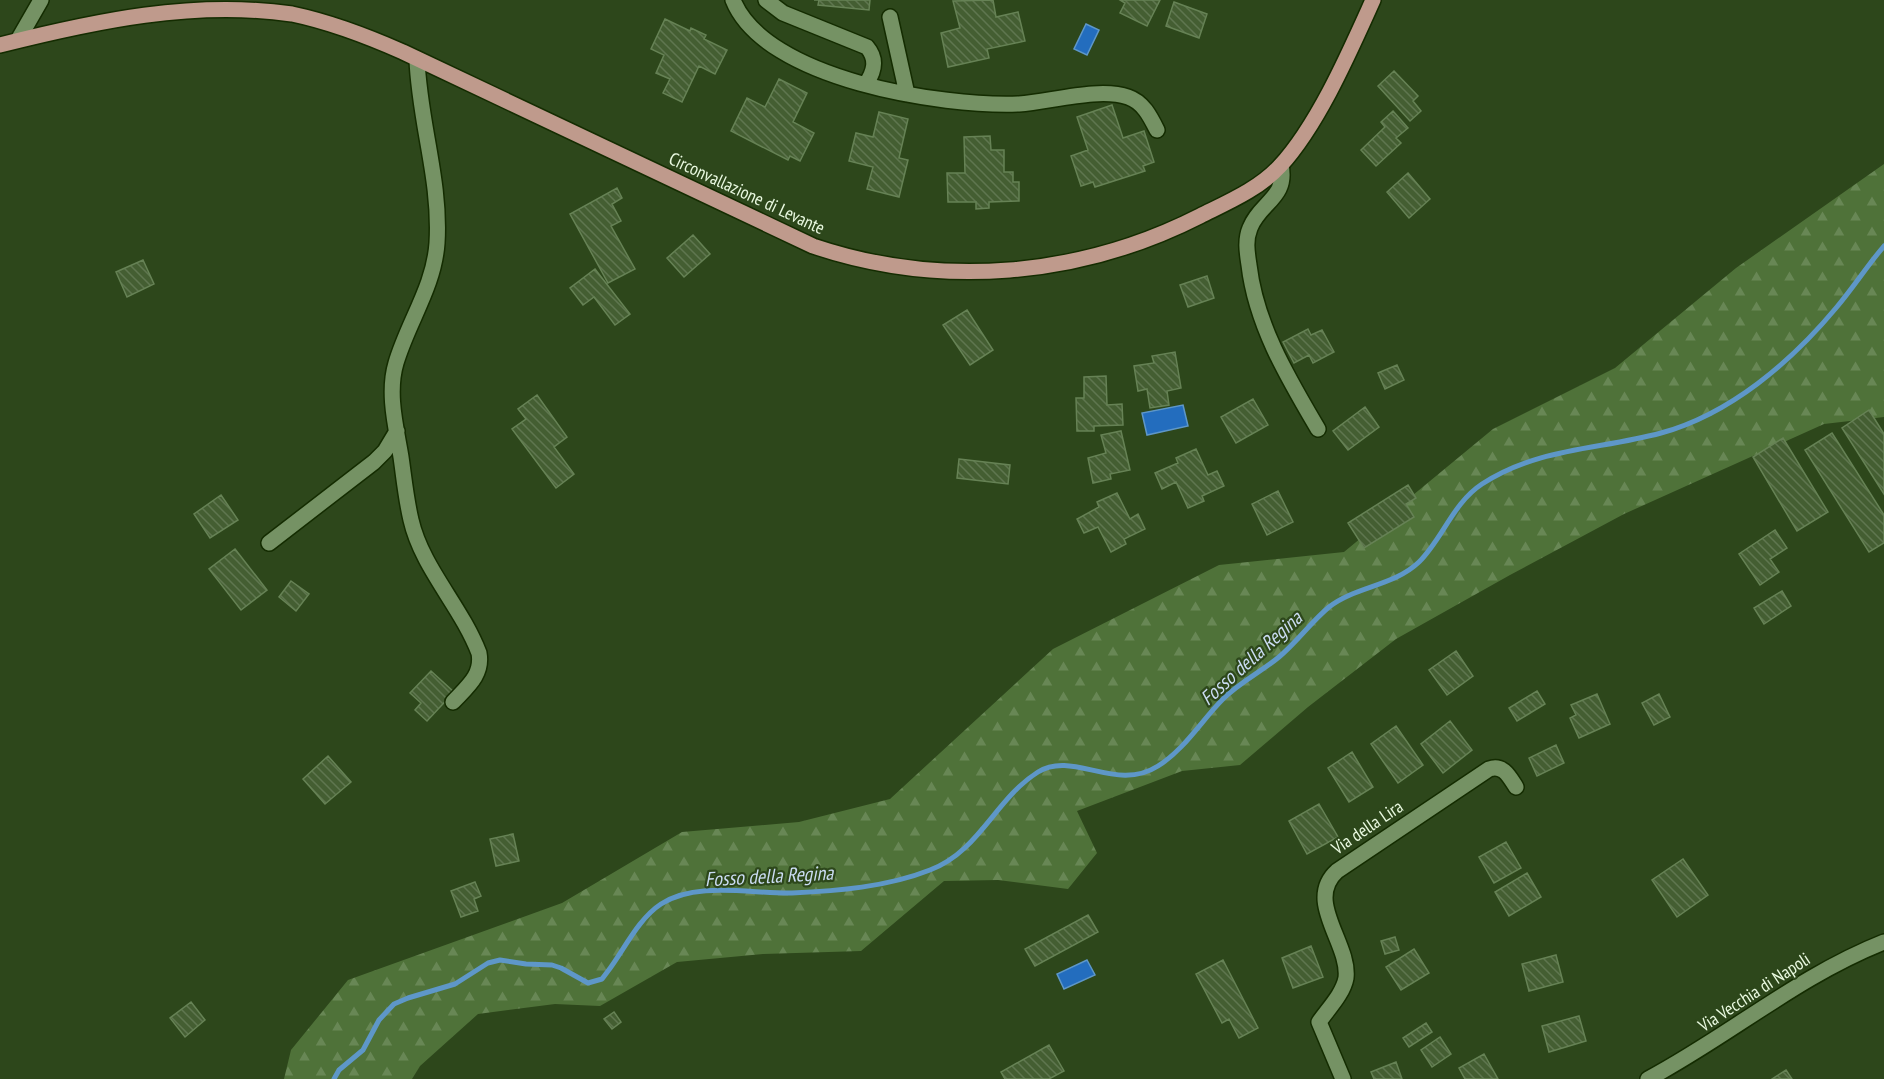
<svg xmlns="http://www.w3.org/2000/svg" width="1884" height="1079" font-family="'PT Sans Narrow',sans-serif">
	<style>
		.forest { fill: url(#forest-firs) }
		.water { fill: #236dbe; stroke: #5e97c8; stroke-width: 1.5 }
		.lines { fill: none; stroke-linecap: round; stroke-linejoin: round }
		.stream { stroke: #5e97c8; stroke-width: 5 }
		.building { fill: url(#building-back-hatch); stroke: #668255; stroke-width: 1.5 }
		.minor-casing { stroke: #142c01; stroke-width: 18 }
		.major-casing { stroke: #142c01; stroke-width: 18 }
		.minor { stroke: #759264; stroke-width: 15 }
		.major { stroke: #bf9a8c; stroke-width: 15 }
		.labels { text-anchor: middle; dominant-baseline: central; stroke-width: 4.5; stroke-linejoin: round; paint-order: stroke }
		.street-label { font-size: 18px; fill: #e9f9e0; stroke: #2d471b }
		.water-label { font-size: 20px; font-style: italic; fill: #cbdcf2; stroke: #2d471b }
	</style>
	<defs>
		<pattern id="forest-firs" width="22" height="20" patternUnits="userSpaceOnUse" patternTransform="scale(1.5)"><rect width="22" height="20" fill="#4f7239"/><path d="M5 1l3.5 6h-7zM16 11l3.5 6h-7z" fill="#688755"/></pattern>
		<pattern id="building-back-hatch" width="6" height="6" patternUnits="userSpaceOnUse" patternTransform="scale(1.5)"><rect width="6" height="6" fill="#445e32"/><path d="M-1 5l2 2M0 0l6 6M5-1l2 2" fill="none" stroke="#5f764f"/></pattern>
	</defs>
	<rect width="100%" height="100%" fill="#2d471b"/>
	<path class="forest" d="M1884,164V417L1824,424L1624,514L1510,575L1396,639L1308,707L1240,765L1182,771L1077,811L1097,853L1068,889L998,880L944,881L861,951L763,954L677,962L600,1006L555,1004L478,1014L420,1066L412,1079H284L291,1050L348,980L562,903L682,832L799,822L890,799L1053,649L1219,565L1344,552L1493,429L1615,368L1736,268Z"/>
	<path class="water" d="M1086,24L1099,30L1087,55L1074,49Z
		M1183,405L1188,426L1147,435L1142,413Z
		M1087,960L1095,975L1064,989L1057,974Z"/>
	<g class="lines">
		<path class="stream" d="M334,1079L339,1070L363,1050L379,1020L394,1004L408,998L455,984L488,963L500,960L526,964L552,965L561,968L588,983L602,979L608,971C624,950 638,919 661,904C697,881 751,894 792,893C837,891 887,887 930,870C980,851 995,799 1038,772C1073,750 1116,793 1158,766C1185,749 1201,721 1223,699C1240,682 1261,672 1279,657C1297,642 1311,622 1329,607C1356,586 1394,586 1419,562C1443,538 1453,503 1482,484C1540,447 1598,450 1661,433C1730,414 1791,362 1836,308C1853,288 1867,266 1884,246"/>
	</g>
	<path class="building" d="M814,0H870L869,10L818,5L819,0Z
		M993,0L996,17L1018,12L1025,41L987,49L989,58L948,67L941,33L960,28L953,1Z
		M1120,0H1160L1147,26L1120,13L1125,3Z
		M1174,2L1207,14L1199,38L1166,26Z
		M665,19L690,31L691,28L706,35L704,39L727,50L715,74L699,66L682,102L663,93L670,79L656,73L664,55L651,49Z
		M1394,71L1418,96L1413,101L1421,111L1410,121L1378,86Z
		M779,79L807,93L793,122L814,133L800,161L790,156L788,160L731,131L747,98L765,107Z
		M1112,105L1123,138L1144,131L1154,162L1143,166L1145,171L1095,187L1093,182L1081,186L1071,156L1088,150L1077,117Z
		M1393,111L1408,128L1396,138L1401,143L1376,166L1361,150L1385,127L1381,122Z
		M879,112L908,119L899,158L908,160L899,197L867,189L873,167L849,161L856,133L873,137Z
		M990,136L991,150H1004V172H1013V182H1019V201L989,202V208L976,209V202H948L947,173H965L964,137Z
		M1408,173L1430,199L1409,218L1387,192Z
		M617,188L622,198L612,204L621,221L611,226L635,269L608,283L570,214Z
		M693,235L710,254L684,277L667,258Z
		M143,260L154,284L127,297L116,272Z
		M595,269L630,314L615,325L594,297L583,305L570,288Z
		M1207,276L1214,298L1188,307L1180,285Z
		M967,310L993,350L970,365L943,325Z
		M1308,329L1311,335L1322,330L1334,352L1313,363L1309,355L1294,363L1283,342Z
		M1175,352L1181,388L1167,391L1169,405L1150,408L1147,389L1138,391L1134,366L1154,363L1152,356Z
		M1397,365L1404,380L1385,389L1378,373Z
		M1106,376L1107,405L1122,404L1123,425L1094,426V431H1077L1076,398H1084V377Z
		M537,395L567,437L554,447L574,474L556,488L512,429L526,419L518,409Z
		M1253,399L1268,425L1236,443L1221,417Z
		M1365,407L1379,427L1348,450L1333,431Z
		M1869,410L1884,434V494L1842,428Z
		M1121,431L1130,470L1110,474L1111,479L1093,483L1088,458L1106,453L1101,435Z
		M1832,433L1884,515V543L1869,552L1805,450Z
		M1783,438L1828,512L1797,531L1753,457Z
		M1196,449L1208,475L1217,471L1224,486L1202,496L1204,501L1188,508L1176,482L1162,489L1155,473L1178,463L1176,458Z
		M959,459L1010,465L1008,484L957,478Z
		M1408,485L1416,498L1406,504L1414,517L1364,548L1348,523Z
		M1278,491L1293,522L1267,535L1252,504Z
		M1117,493L1130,519L1138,514L1145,529L1124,539L1126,544L1111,552L1098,527L1084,533L1077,519L1099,507L1097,502Z
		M221,495L238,520L210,538L194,514Z
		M1775,530L1787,548L1770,559L1779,572L1760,585L1739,554Z
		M235,549L267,590L241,610L209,569Z
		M291,581L309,594L296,611L279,597Z
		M1782,591L1791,606L1764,624L1754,608Z
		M1456,651L1473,676L1447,695L1429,670Z
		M431,671L454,692L427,721L415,710L421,703L410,693Z
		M1537,691L1545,704L1517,721L1509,708Z
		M1597,694L1610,724L1579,738L1570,718L1576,715L1571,705Z
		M1659,694L1670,717L1654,725L1642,703Z
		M1450,721L1472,750L1443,773L1421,744Z
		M1396,726L1423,765L1398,783L1371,744Z
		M1556,745L1564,763L1537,776L1529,758Z
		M1352,752L1373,787L1349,802L1328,768Z
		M328,756L351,782L325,804L303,779Z
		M1319,804L1338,837L1307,854L1289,821Z
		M513,834L519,861L496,866L490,839Z
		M1506,842L1521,868L1494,883L1479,857Z
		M1683,859L1708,895L1677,917L1652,880Z
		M1527,873L1541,897L1509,916L1495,892Z
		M475,882L481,896L474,899L478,911L461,917L451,891Z
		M1088,915L1098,932L1035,966L1025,949Z
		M1395,937L1399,950L1385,954L1381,941Z
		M1311,946L1323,977L1293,988L1282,958Z
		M1414,949L1429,973L1401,990L1386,967Z
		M1556,955L1563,982L1529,991L1522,964Z
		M1223,960L1258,1028L1239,1038L1229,1019L1222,1023L1196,974Z
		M191,1002L205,1020L185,1037L170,1018Z
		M614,1012L621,1022L612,1029L604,1019Z
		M1579,1016L1586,1041L1549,1052L1542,1026Z
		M1426,1023L1432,1032L1409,1047L1403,1038Z
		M1440,1037L1451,1054L1432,1067L1421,1050Z
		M1049,1045L1064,1071L1049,1079H1005L1001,1072Z
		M1484,1054L1498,1079H1465L1459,1068Z
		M1396,1062L1402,1079H1374L1371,1072Z
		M1786,1070L1792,1079H1772Z"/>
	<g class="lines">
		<g class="minor-casing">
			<path id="minor" d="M733,0C765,80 943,107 1019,104C1050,102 1099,87 1128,97C1143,102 1150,116 1157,130
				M766,0L783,13L867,47C878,60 874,72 866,84
				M890,17L907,94
				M18,40L41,0
				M417,59C419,121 441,180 437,243C434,287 408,322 396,363C387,393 396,427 401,457C404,478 406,499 411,520C422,568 461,606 479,653C483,675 467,687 453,702
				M1281,165C1288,198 1260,202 1250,228C1245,240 1247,252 1249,265C1256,325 1288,378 1318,429
				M269,543L374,462L385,451L397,431
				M1343,1079L1319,1022C1328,1009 1343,994 1346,978C1350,943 1304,901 1337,871L1489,769C1503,764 1509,776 1516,787
				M1648,1079C1729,1036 1798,976 1884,942"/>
		</g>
		<g class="major-casing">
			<path id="major" d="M0,45C95,21 193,0 292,14C330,22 367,36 403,52L813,246C941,289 1080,277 1200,216C1228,202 1259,189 1280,166C1318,125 1350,51 1373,0"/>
		</g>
		<use href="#minor" class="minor"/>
		<use href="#major" class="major"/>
	</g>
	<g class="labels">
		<g class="street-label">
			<text transform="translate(747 193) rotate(25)">Circonvallazione di Levante</text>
			<text transform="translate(1367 827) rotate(-34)">Via della Lira</text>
			<text transform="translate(1754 992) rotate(-33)">Via Vecchia di Napoli</text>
		</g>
		<g class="water-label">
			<text transform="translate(1251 658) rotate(-42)">Fosso della Regina</text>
			<text transform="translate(769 876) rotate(-3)">Fosso della Regina</text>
		</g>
	</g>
</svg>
